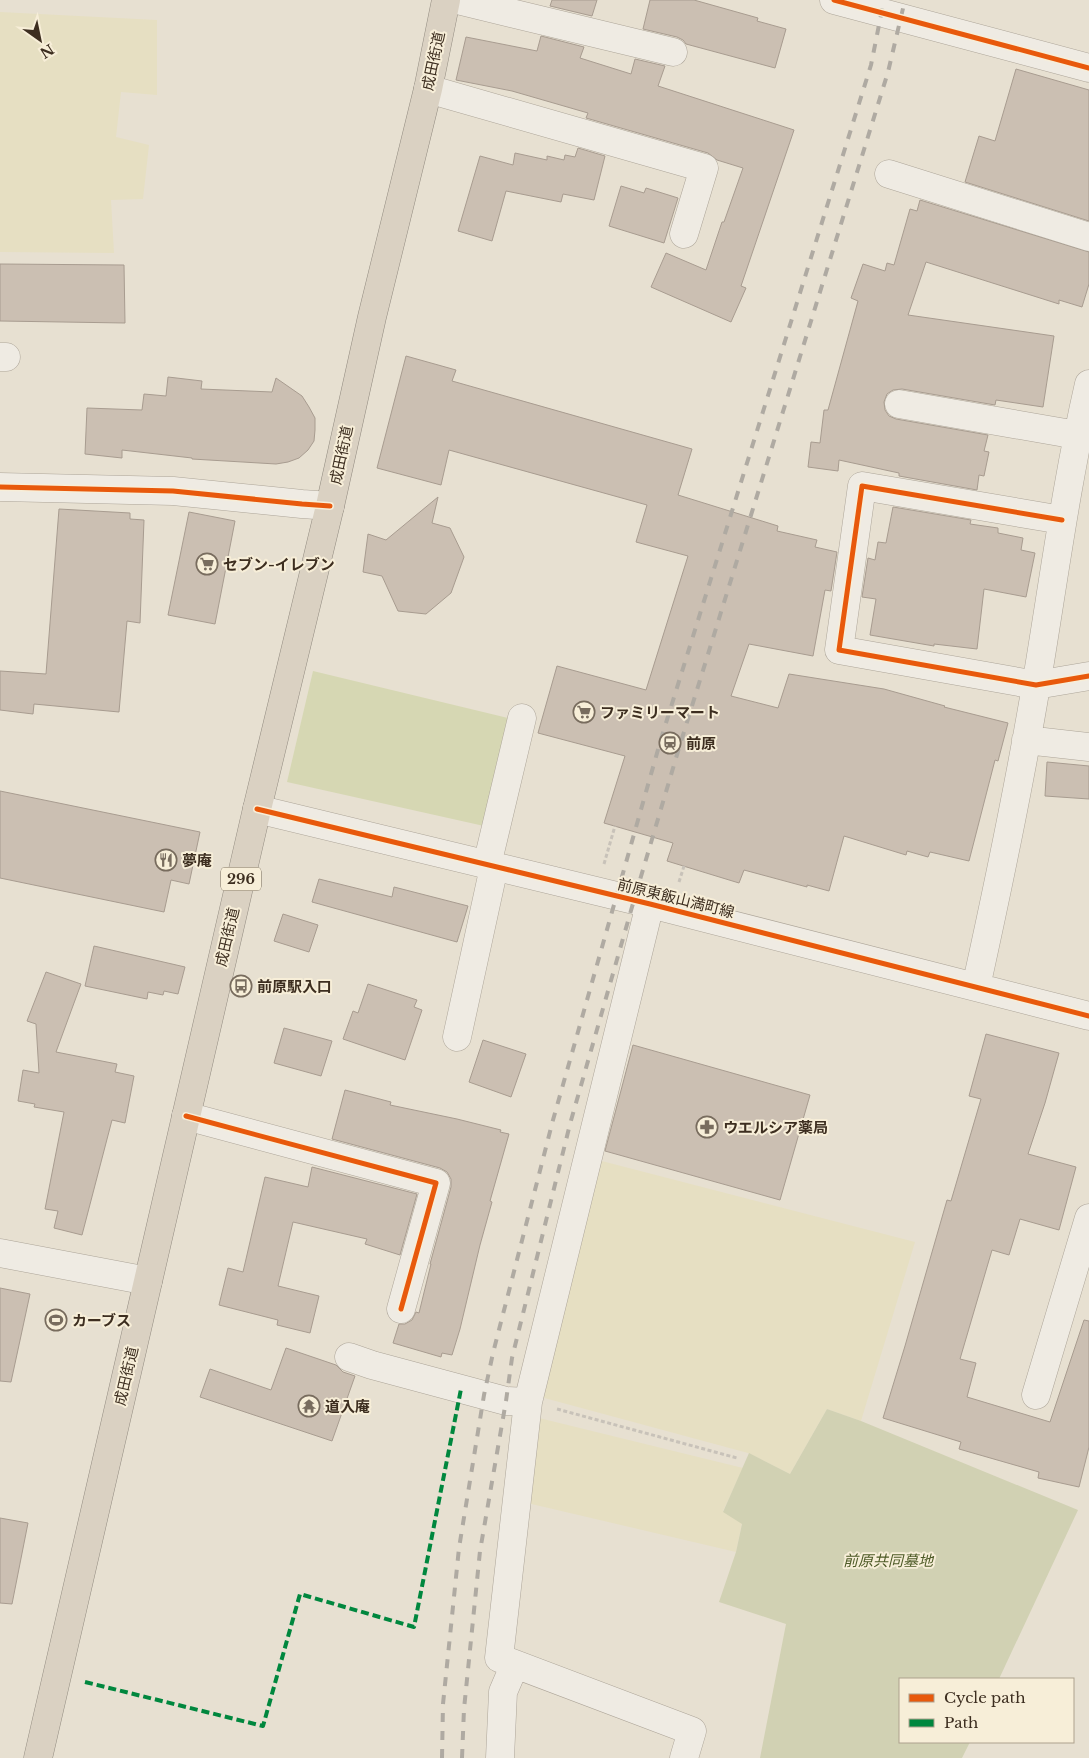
<svg xmlns="http://www.w3.org/2000/svg" width="1089" height="1758" font-family="'Libre Baskerville','Noto Sans JP',serif">
	<style>
		.farmland { fill: #e6dfc2 }
		.green { fill: #d6d7b3 }
		.cemetery { fill: #d1d1b3 }
		.building { fill: #cbbfb2; stroke: #a89c90 }
		.lines { fill: none; stroke-linecap: round; stroke-linejoin: round }
		.minor-casing { stroke: #ada599; stroke-width: 29 }
		.highway-casing { stroke: #928b80; stroke-width: 29 }
		.path { stroke: #c8c2b9; stroke-width: 3; stroke-dasharray: 4 2.5; stroke-linecap: butt }
		.minor { stroke: #efebe3; stroke-width: 28 }
		.highway { stroke: #dad1c2; stroke-width: 28 }
		.rail { stroke: #afaaa2; stroke-width: 4; stroke-dasharray: 9 9; stroke-linecap: butt }
		.quiet { stroke: #00873e; stroke-width: 4; stroke-dasharray: 8 4; stroke-linecap: butt }
		.cycleway-casing { stroke: #f7eed8; stroke-width: 8 }
		.cycleway { stroke: #e8590c; stroke-width: 5 }
		.labels { text-anchor: middle; dominant-baseline: central; stroke-width: 4; stroke-linejoin: round; paint-order: stroke }
		.shield { fill: #f7eed8; stroke: #756857; stroke-width: 1 }
		.shield-label { font-size: 14px; font-weight: bold; fill: #3d2e20 }
		.street-label { font-size: 15px; fill: #3d2e20; stroke: #f7eed8 }
		.poi-label { font-size: 15px; font-weight: bold; fill: #3d2e20; stroke: #f7eed8; text-anchor: start }
		.park-label { font-size: 15px; font-style: italic; fill: #4d5a26; stroke: #f7eed8 }
	</style>
	<rect width="100%" height="100%" fill="#e7e0d1"/>
	<path class="farmland" d="M0,12L157,20V95L121,92L116,137L149,145L143,199L111,200L114,253L0,252Z
		M594,1159L915,1242L861,1421L827,1409L790,1474L748,1453L537,1396Z
		M535,1417L743,1468L723,1511L742,1523L736,1552L523,1502Z"/>
	<path class="green" d="M313,671L508,718L484,826L287,782Z"/>
	<path class="cemetery" d="M827,1409L861,1421L1078,1510L999,1679H900V1742H970L962,1758H760L786,1624L719,1602L736,1552L742,1524L723,1512L749,1453L790,1474Z"/>
	<path class="building" d="M552,0H597L592,16L550,6Z
		M650,0H694L758,18L757,21L786,29L775,68L686,44L683,40L677,37L643,29Z
		M541,36L584,47L580,58L631,74L635,59L665,66L658,86L794,130L741,286L746,288L731,322L651,287L666,253L706,270L722,222H724L743,168L717,160L708,153L586,118L588,113L512,91L456,80L466,37L537,51Z
		M1016,69L1089,90V221L965,182L979,136L995,141Z
		M578,148L605,156L594,200L563,194L561,202L506,191L492,241L458,231L480,156L513,165L515,153L547,160V156L564,160L565,155L575,157Z
		M621,186L644,193L646,188L678,198L664,243L609,226Z
		M920,200L1089,252V284L1082,307L1059,300V304L926,262L908,315L1054,336L1043,407L996,400L995,405L902,389L893,390L887,394L884,402L885,410L889,416L896,419L988,435L984,451L989,452L984,476L979,475L977,490L899,476V473L839,460L838,471L808,467L811,442L820,443L824,410H828L858,301L851,298L863,264L885,271L887,263L894,265L910,209L917,211Z
		M0,264L124,265L125,323L0,321Z
		M406,356L456,370L452,381L692,449L678,495L778,526L777,531L817,540L815,547L837,552L831,591L825,590L813,656L749,644L731,696L778,708L789,674L884,689L945,706L944,707L1008,723L998,761L995,760L969,861L930,852L928,857L907,851L906,855L844,836L829,891L807,885V887L744,870L739,883L667,861L673,843L604,823L625,756L538,733L557,666L646,690L688,556L636,542L647,505L449,450L441,485L377,468Z
		M168,377L202,381L201,389L272,392L276,378L302,396L309,407L315,418V430L314,441L308,450L299,458L288,462L276,464L192,459V458L122,450V458L85,454L87,408L142,410L144,394L166,396Z
		M438,497L432,523L450,528L464,557L451,593L426,614L398,611L382,576L363,572L368,534L386,540Z
		M893,507L971,520L970,524L998,528V533L1023,538L1021,550L1035,553L1026,597L984,589L977,649L934,644V646L870,635L876,599L862,597L868,558L875,560L878,542L886,543Z
		M59,509L130,513V519L144,520L140,623L127,621L119,712L34,704L33,714L0,710V671L46,674Z
		M189,512L235,521L215,624L168,615Z
		M1047,762L1089,766V799L1045,796Z
		M0,791L200,832L189,884L171,880L164,912L0,878Z
		M319,879L392,897L394,887L468,906L457,942L312,902Z
		M283,914L318,925L309,952L274,941Z
		M94,946L185,967L178,994L164,991L163,995L148,992L147,999L85,986Z
		M46,972L81,984L56,1052L117,1064L115,1072L134,1076L125,1123L112,1120L82,1235L54,1228L58,1211L45,1209L64,1112L34,1107L35,1104L18,1101L23,1070L39,1073L36,1024L27,1021Z
		M368,984L417,1000L414,1007L422,1010L405,1060L343,1039L353,1011L358,1013Z
		M284,1028L332,1041L321,1076L274,1063Z
		M986,1034L1059,1053L1045,1103L1028,1154L1076,1167L1059,1230L1020,1219L1009,1255L992,1250L960,1359L976,1363L967,1397L1050,1422L1084,1320L1089,1321V1447L1079,1487L1038,1478L1039,1472L959,1449L961,1442L883,1418L905,1346L947,1200L951,1201L981,1099L969,1096Z
		M483,1040L526,1054L511,1097L469,1082Z
		M633,1045L810,1095L780,1200L605,1151Z
		M345,1090L391,1102L390,1105L457,1119L501,1130L500,1132L509,1134L490,1201L492,1202L480,1245L460,1329L452,1355L442,1353L441,1357L393,1343L399,1324H405L412,1320L416,1312L419,1313L431,1264H430L451,1187V1179L447,1172L440,1168L332,1139Z
		M312,1167L417,1194L400,1255L365,1244L367,1239L293,1222L278,1286L319,1296L310,1333L277,1325L278,1320L219,1305L228,1268L243,1272L265,1177L308,1187Z
		M0,1288L30,1294L11,1382L0,1381Z
		M286,1348L336,1365L343,1372L355,1376L332,1441L200,1397L210,1369L271,1390Z
		M0,1518L28,1523L12,1604L0,1603Z"/>
	<g class="lines">
		<g class="minor-casing">
			<path id="minor" d="M457,0L673,52
				M834,0L1089,68
				M428,89L704,168L684,234
				M889,174L1089,237
				M0,357H6
				M899,404L1077,435
				M0,487L173,491L302,504L330,506
				M1062,520L862,486L839,650L1036,685L1089,676
				M1026,740L1089,747
				M257,809L650,904L1089,1016
				M487,865L522,718
				M650,904L528,1402L499,1658L692,1731L684,1758
				M976,987C998,887 1019,787 1036,686C1053,585 1066,484 1089,384
				M457,1037L494,867
				M186,1116L436,1183L401,1309
				M0,1253L148,1281
				M349,1357L372,1365L506,1401L528,1402
				M1036,1395L1089,1218
				M500,1758L503,1692L515,1664"/>
		</g>
		<g class="highway-casing">
			<path id="highway" d="M38,1758L257,809L330,506L372,317L428,89L446,0"/>
		</g>
		<path class="path" d="M604,864L615,826
			M679,882L684,866
			M557,1409L737,1458"/>
		<use href="#minor" class="minor"/>
		<use href="#highway" class="highway"/>
		<path class="rail" d="M442,1758L443,1704L459,1548L484,1395L493,1353L553,1120L661,739L871,65L884,0
			M462,1758L464,1709L480,1551L506,1401L512,1358L570,1124L634,900L679,748L888,72L905,0"/>
		<path class="quiet" d="M85,1682L263,1726L300,1594L414,1627L461,1389"/>
		<g class="cycleway-casing">
			<path id="cycleway" d="M834,0L1089,68
				M0,487L173,491L302,504L330,506
				M1062,520L862,486L839,650L1036,685L1089,676
				M257,809L650,904L1089,1016
				M186,1116L436,1183L401,1309"/>
		</g>
		<use href="#cycleway" class="cycleway"/>
	</g>
	<defs>
		<g id="supermarket-ring" transform="scale(1.125)"><circle r="9.5" fill="#f7eed8" stroke="#786c5e" stroke-width="1.5"/><path d="M-6-5.5h2.5l.6 2H6L4.5 2H-2.5L-4.4-4H-6ZM-1.5 3.2a1.3 1.3 0 1 0 .1 0ZM3 3.2a1.3 1.3 0 1 0 .1 0Z" fill="#786c5e"/></g>
		<g id="station-ring" transform="scale(1.125)"><circle r="9.5" fill="#f7eed8" stroke="#786c5e" stroke-width="1.5"/><path d="M-3-6H3Q5-6 5-4V2Q5 4 3 4L4.5 6H3L1.5 4h-3L-3 6H-4.5L-3 4Q-5 4-5 2V-4Q-5-6-3-6ZM-3.5-4v3h7v-3ZM-3.5 1v1.5H-2V1ZM2 1v1.5H3.5V1Z" fill="#786c5e"/></g>
		<g id="restaurant-ring" transform="scale(1.125)"><circle r="9.5" fill="#f7eed8" stroke="#786c5e" stroke-width="1.5"/><path d="M-5-6h1v4h1v-4h1v4h1v-4h1v5L-1.5 .5V6h-2V.5L-5-1ZM5-6V6H3V1.5H1.5Q1.5-4 5-6Z" fill="#786c5e"/></g>
		<g id="bus-ring" transform="scale(1.125)"><circle r="9.5" fill="#f7eed8" stroke="#786c5e" stroke-width="1.5"/><path d="M-5-6H5V4H4V6H2V4H-2V6H-4V4H-5ZM-3.5-4V0h7V-4ZM-3.5 1.2v1.5H-2V1.2ZM2 1.2v1.5H3.5V1.2Z" fill="#786c5e"/></g>
		<g id="pharmacy-ring" transform="scale(1.125)"><circle r="9.5" fill="#f7eed8" stroke="#786c5e" stroke-width="1.5"/><path d="M-2-6h4v4h4v4h-4v4h-4v-4h-4v-4h4Z" fill="#786c5e"/></g>
		<g id="stadium-ring" transform="scale(1.125)"><circle r="9.5" fill="#f7eed8" stroke="#786c5e" stroke-width="1.5"/><path d="M0-5a6.5 5 0 1 0 0 10a6.5 5 0 1 0 0-10ZM-3.5-1.8h7v3.6h-7Z" fill="#786c5e"/></g>
		<g id="temple-ring" transform="scale(1.125)"><circle r="9.5" fill="#f7eed8" stroke="#786c5e" stroke-width="1.5"/><path d="M0-6L5-2H3V0L6.5 2.5H4V6H1.5V3h-3V6H-4V2.5H-6.5L-3 0V-2H-5Z" fill="#786c5e"/></g>
	</defs>
	<g fill-rule="evenodd">
		<use href="#supermarket-ring" x="207" y="564"/>
		<use href="#supermarket-ring" x="584" y="712"/>
		<use href="#station-ring" x="670" y="743"/>
		<use href="#restaurant-ring" x="166" y="860"/>
		<use href="#bus-ring" x="241" y="986"/>
		<use href="#pharmacy-ring" x="707" y="1127"/>
		<use href="#stadium-ring" x="56" y="1320"/>
		<use href="#temple-ring" x="309" y="1406"/>
	</g>
	<g class="labels">
		<rect class="shield" x="221" y="867.5" width="40" height="23" rx="4"/>
		<g class="shield-label">
			<text x="241" y="879">296</text>
		</g>
		<g class="street-label">
			<text transform="translate(433 61) rotate(-78)">成田街道</text>
			<text transform="translate(341 455) rotate(-78)">成田街道</text>
			<text transform="translate(676 898) rotate(14)">前原東飯山満町線</text>
			<text transform="translate(227 937) rotate(-77)">成田街道</text>
			<text transform="translate(126 1376) rotate(-77)">成田街道</text>
		</g>
		<g class="poi-label">
			<text x="223" y="564">セブン-イレブン</text>
			<text x="600" y="712">ファミリーマート</text>
			<text x="686" y="743">前原</text>
			<text x="182" y="860">夢庵</text>
			<text x="257" y="986">前原駅入口</text>
			<text x="723" y="1127">ウエルシア薬局</text>
			<text x="72" y="1320">カーブス</text>
			<text x="325" y="1406">道入庵</text>
		</g>
		<g class="park-label">
			<text x="888" y="1560">前原共同墓地</text>
		</g>
	</g>
	<rect x="899" y="1678" width="175" height="65" fill="#f7eed8" stroke="#ada18e"/>
	<rect x="909" y="1694" width="25" height="8" fill="#e8590c" stroke="#ada18e"/>
	<text x="944" y="1703" font-size="15" fill="#3d2e20">Cycle path</text>
	<rect x="909" y="1719" width="25" height="8" fill="#00873e" stroke="#ada18e"/>
	<text x="944" y="1728" font-size="15" fill="#3d2e20">Path</text>
	<g transform="translate(40 40) rotate(147)" stroke="#f7eed8" stroke-width="4" paint-order="stroke">
	<path d="M0-4L9 19L0 12L-9 19Z" fill="#3d2e20"/>
	<text y="-8" font-size="14" font-weight="bold" text-anchor="middle" fill="#3d2e20">N</text>
	</g>
</svg>
